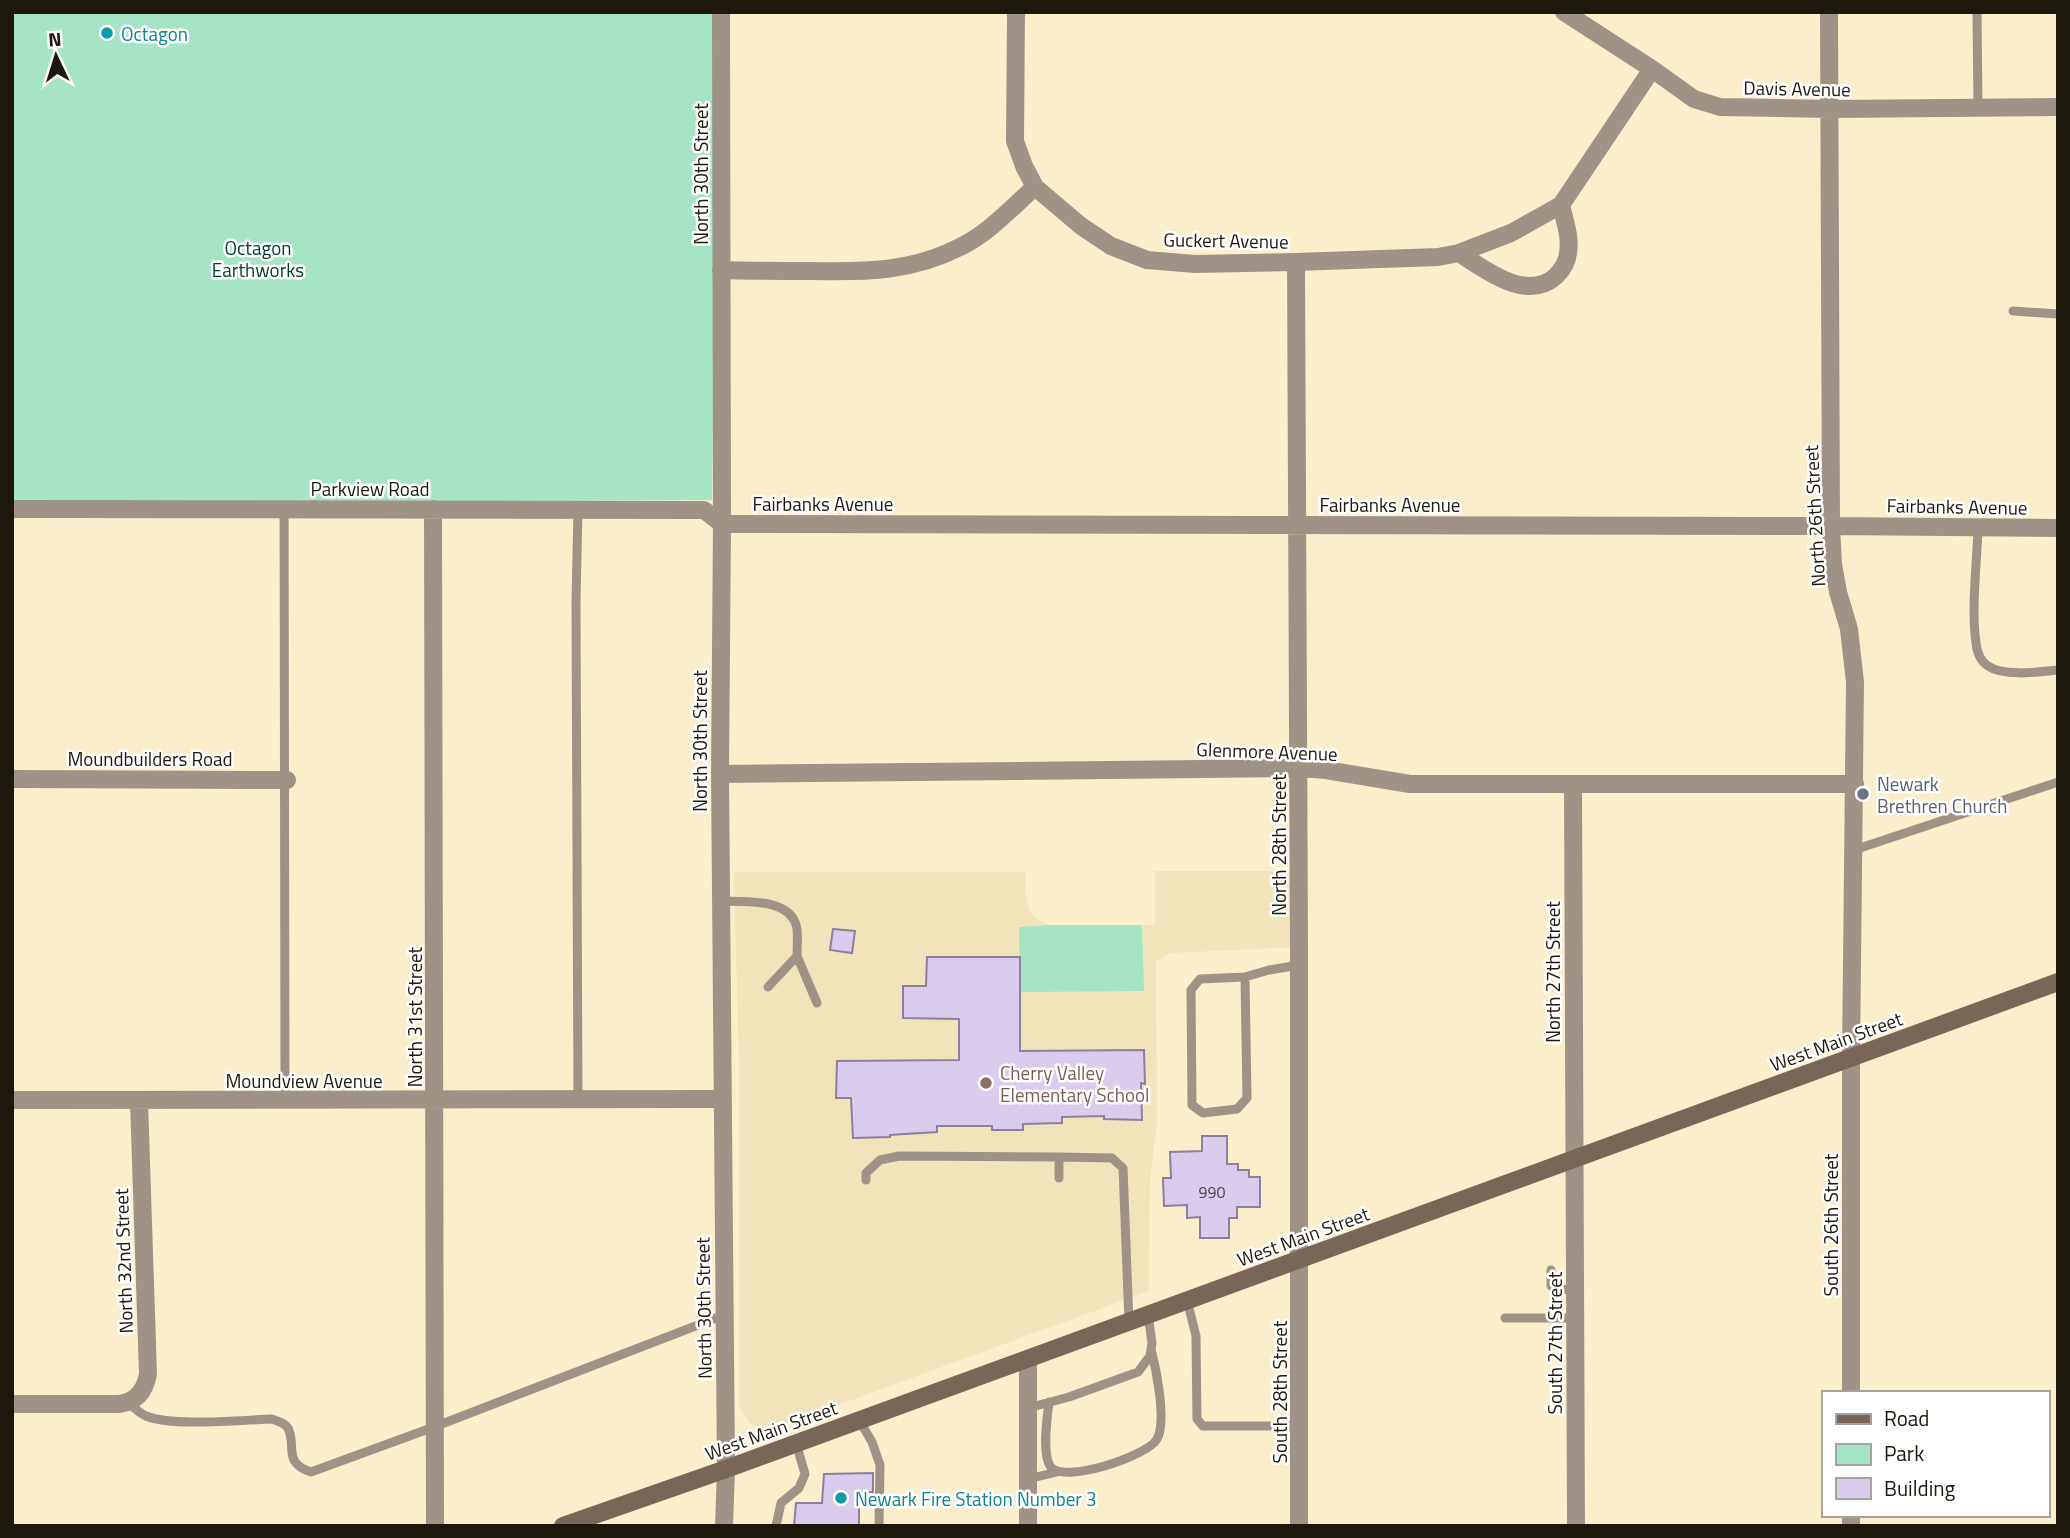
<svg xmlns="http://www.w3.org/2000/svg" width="2070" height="1538" font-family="'Titillium Web',sans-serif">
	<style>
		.built { fill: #f2e4ba }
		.green { fill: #a6e4c6 }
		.building { fill: #dacced; stroke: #8c809e; stroke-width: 2 }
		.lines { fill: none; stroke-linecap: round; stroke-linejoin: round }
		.service { stroke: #9f9388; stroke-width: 9 }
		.minor { stroke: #9f9388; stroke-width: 18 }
		.tertiary { stroke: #9f9388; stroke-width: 18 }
		.secondary { stroke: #786758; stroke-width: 18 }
		.culture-dot { fill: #0f9aa8; stroke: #fff; stroke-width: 2.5 }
		.worship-dot { fill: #6b7280; stroke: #fff; stroke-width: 2.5 }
		.education-dot { fill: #8d6e63; stroke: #fff; stroke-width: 2.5 }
		.labels { text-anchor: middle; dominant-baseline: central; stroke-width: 5; stroke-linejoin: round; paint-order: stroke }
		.number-label { font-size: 16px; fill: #4c4544 }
		.culture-label { font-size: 19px; fill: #0d838f; stroke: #fff; text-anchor: start }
		.street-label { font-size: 19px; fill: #1c180b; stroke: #fff }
		.park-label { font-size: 19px; fill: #00402a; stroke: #fff }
		.worship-label { font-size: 19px; fill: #5b616d; stroke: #fff; text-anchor: start }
		.education-label { font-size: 19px; fill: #785e54; stroke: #fff; text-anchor: start }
	</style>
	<rect width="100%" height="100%" fill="#faeecb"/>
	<path class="built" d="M1155,871H1299V947L1171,953L1156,962L1157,1121L1150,1181L1149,1291L770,1430L761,1429L750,1423L742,1412L739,1404V1071L734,872H1026L1025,893L1029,910L1037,919L1049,925H1155Z"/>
	<path class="green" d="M12,12H717L712,500L12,504Z
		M1050,925H1142L1144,991L1020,992L1019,927Z"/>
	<path class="building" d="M833,929L855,931L852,953L830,950Z
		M927,957H1020V1051L1144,1050L1145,1084L1141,1083L1142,1120L1104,1119V1116L1062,1117V1123L1023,1124V1130H992V1126H937V1132L890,1135V1137L853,1138L851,1098H836L837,1061L959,1060V1019L903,1018V986H926Z
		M1202,1136H1227V1164H1238V1170H1249V1177H1260V1207H1237V1218H1229V1238H1200V1217L1187,1218V1205L1164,1206L1163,1178H1171L1170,1152L1202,1151Z
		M873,1473V1492H859V1526H794L796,1503H822L824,1474Z"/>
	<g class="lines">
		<path class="service" d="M1977,12L1978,108
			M2013,311L2058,314
			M284,509C286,706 286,903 285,1101
			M578,510L576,601L578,1100
			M1978,528C1977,563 1971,608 1976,643C1977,652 1980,661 1988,666C2004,677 2039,672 2058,670
			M1854,850L2058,782
			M720,901C744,902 792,897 797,929C798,937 797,948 797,956
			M1245,977L1247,1098L1237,1109L1203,1113L1192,1105L1191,990L1200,979L1245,977L1269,970L1299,965
			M768,987L797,956L817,1003
			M1059,1157L1112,1158L1123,1168L1129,1322
			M866,1180V1173L880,1160L899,1156L1059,1157V1178
			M1551,1270V1286L1555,1289L1575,1290
			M1187,1300L1196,1336L1197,1419L1203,1426H1299
			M1505,1318H1575
			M1049,1402C1047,1418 1042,1453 1050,1466C1062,1485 1148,1456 1157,1439C1167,1421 1156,1368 1151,1349
			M129,1403C134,1408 139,1413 146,1416C173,1427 241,1420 272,1419C278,1421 285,1423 288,1428C297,1447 282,1462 311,1472L434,1427L724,1315
			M1028,1408L1069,1397L1138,1372L1150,1356L1152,1343L1148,1315
			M859,1420L872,1442L880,1465L879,1526
			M1028,1479L1057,1472
			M776,1526L781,1503L799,1488L805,1474L796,1443"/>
		<path class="minor" d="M1016,12L1015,141L1024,166L1035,187L1081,226L1111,246L1147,260L1195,264L1296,262L1438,257L1459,253L1511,233L1561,205L1652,69
			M1564,12L1652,69L1694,99L1720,107L1830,109L2058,107
			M1829,12L1831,526L1833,564L1838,592L1849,629L1855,682L1851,1058V1393
			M1459,253C1484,269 1527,303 1556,276C1562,270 1567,262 1568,253C1571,237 1564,219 1561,205
			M1296,262L1299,947V1526
			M721,270C752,271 782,271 813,271C866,272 911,272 960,247C989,233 1011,208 1035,187
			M12,509L704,510L722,524L1831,526L2058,528
			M433,509L435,1526
			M720,774L1299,768L1326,770L1410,784H1855
			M12,779L287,780
			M1573,785L1576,1526
			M12,1100L721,1099
			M12,1404H119C136,1402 145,1391 148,1374L139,1101
			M1851,1515V1526
			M1028,1526V1359"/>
		<path class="tertiary" d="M721,12L722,524L720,774L726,1469L724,1526"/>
		<path class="secondary" d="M563,1526L726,1469L2058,982"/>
	</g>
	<g class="culture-dot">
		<circle cx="107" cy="33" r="7"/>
		<circle cx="841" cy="1498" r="7"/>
	</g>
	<circle class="worship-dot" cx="1863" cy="794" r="7"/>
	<circle class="education-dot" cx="986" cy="1083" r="7"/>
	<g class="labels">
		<g class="number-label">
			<text x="1212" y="1192">990</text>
		</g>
		<g class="culture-label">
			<text x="121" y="33">Octagon</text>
			<text x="855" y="1498">Newark Fire Station Number 3</text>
		</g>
		<g class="street-label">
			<text transform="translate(1797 88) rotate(1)">Davis Avenue</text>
			<text transform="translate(700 174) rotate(-90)">North 30th Street</text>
			<text transform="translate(1226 240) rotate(1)">Guckert Avenue</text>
			<text x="370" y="488">Parkview Road</text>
			<text x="823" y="503">Fairbanks Avenue</text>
			<text x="1390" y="504">Fairbanks Avenue</text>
			<text transform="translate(1957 506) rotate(1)">Fairbanks Avenue</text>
			<text transform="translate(1814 516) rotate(-93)">North 26th Street</text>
			<text transform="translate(699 741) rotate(-90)">North 30th Street</text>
			<text transform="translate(1267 751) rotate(2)">Glenmore Avenue</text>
			<text x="150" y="758">Moundbuilders Road</text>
			<text transform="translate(1278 845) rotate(-90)">North 28th Street</text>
			<text transform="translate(1552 972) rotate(-90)">North 27th Street</text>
			<text transform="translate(414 1017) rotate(-90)">North 31st Street</text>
			<text transform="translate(1836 1041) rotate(-20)">West Main Street</text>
			<text x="304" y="1080">Moundview Avenue</text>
			<text transform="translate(1830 1225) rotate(-90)">South 26th Street</text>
			<text transform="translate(1303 1236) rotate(-20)">West Main Street</text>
			<text transform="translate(123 1261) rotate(-92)">North 32nd Street</text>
			<text transform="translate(703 1308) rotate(-91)">North 30th Street</text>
			<text transform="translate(1554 1343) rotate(-90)">South 27th Street</text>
			<text transform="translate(1279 1392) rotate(-90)">South 28th Street</text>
			<text transform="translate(771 1430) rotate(-20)">West Main Street</text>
		</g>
		<g class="park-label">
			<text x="258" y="247">Octagon<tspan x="258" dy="22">Earthworks</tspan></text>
		</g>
		<g class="worship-label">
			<text x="1877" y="783">Newark<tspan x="1877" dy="22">Brethren Church</tspan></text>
		</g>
		<g class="education-label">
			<text x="1000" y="1072">Cherry Valley<tspan x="1000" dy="22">Elementary School</tspan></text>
		</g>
	</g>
	<rect width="2070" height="1538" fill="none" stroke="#1c180b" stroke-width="28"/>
	<rect x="1822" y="1391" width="228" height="126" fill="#ffffff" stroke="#a4a39d" stroke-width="2"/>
	<rect x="1836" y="1414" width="35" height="10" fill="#786758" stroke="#a4a39d" stroke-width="2"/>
	<text x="1884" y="1426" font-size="21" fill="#1c180b">Road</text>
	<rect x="1836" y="1444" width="35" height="21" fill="#a6e4c6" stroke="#a4a39d" stroke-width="2"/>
	<text x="1884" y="1461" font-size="21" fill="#1c180b">Park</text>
	<rect x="1836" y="1478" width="35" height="21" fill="#dacced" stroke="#a4a39d" stroke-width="2"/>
	<text x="1884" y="1496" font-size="21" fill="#1c180b">Building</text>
	<g transform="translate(56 56) rotate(356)" stroke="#ffffff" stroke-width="5" paint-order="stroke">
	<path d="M0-5L12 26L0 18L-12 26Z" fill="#1c180b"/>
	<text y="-10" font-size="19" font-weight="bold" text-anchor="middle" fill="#1c180b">N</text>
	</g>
</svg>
